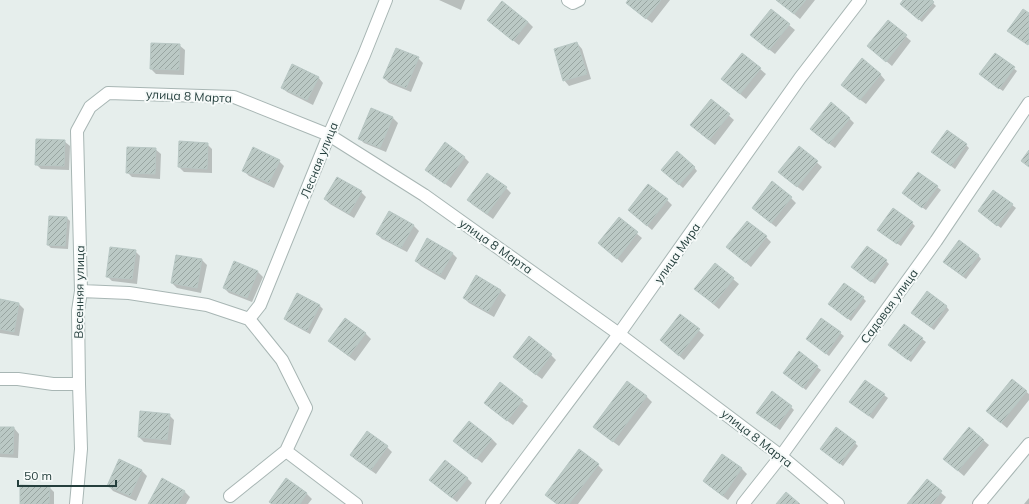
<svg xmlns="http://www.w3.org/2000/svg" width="1029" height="504" font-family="Mulish,sans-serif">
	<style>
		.shadow { fill: #0003 }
		.building { fill: url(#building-hatch); stroke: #b8c7c4 }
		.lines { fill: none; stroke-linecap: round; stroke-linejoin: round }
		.minor-casing { stroke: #a8b6b4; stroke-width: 14 }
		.minor { stroke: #fff; stroke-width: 12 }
		.labels { text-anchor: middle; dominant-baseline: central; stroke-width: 4; stroke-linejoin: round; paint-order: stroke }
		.street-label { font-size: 12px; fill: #253f3d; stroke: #f6faf9 }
	</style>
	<defs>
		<pattern id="building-hatch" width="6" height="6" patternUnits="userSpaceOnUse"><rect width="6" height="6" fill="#bbc9c5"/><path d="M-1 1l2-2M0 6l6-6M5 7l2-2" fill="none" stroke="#98a5a1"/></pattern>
	</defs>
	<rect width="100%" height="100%" fill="#e6eeec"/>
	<path class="shadow" d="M439,0H465L461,10Z
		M630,0H670L652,23L632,8Z
		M777,0H815L800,19Z
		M904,0H930L936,6L922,22L904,7Z
		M771,10L795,30L775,54L757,40Z
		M488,20L528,22L533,27L519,45L493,25Z
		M888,21L911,41L892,66L868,46Z
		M577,43L582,49L591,79L569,86L564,80Z
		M179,45L185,50L184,75L156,74L151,69Z
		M742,54L766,74L746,99L728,84Z
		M995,54L1017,71L1003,91L984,78Z
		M418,58L423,63L411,92L389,83L384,78Z
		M880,74L885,80L866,104L847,90Z
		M318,77L323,83L313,105L287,92L282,87Z
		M711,100L734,120L715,145L696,130Z
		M371,109L393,118L398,123L386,152L364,143L359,138Z
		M849,118L854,123L835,148L816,134Z
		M64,141L70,146L69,170L41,169L36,164Z
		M180,142L207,144L212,149V173L184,172L179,167Z
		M966,145L969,148L955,169L936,155Z
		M799,147L822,167L803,191L784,177Z
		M155,149L161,154L160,179L132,177L127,172Z
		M464,157L469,162L451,188L432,175L427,170Z
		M279,161L284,166L274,188L249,176L244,171Z
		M694,167L697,171L683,188L666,173Z
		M919,173L941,190L926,210L907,197Z
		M337,178L361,192L366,197L354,218L330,204L325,199Z
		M506,188L511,193L493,219L473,205L468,200Z
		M994,191L1016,208L1001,228L979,211Z
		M791,198L796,203L776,227L758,213Z
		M667,200L672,205L652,230L629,210Z
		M389,212L414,226L419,231L407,252L382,239L377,234Z
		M67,218L70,221L68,249L51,248L48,245Z
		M619,219L642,238L622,263L599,243Z
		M912,223L915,226L901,246L881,233Z
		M766,237L771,242L751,267L733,252Z
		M135,251L140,256L137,284L112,281L107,276Z
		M452,253L457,258L445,280L421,266L416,261Z
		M978,255L981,259L966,279L947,265Z
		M202,260L207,265L201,293L177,288L172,283Z
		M886,261L889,264L875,284L852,267Z
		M715,264L739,284L719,309L701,294Z
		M258,272L263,277L252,302L229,293L224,288Z
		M500,290L506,295L494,317L469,303L464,298Z
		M298,295L320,306L323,309L310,334L288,322L285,319Z
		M863,298L866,301L851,321L829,304Z
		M0,300L19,304L24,309L19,336L0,333Z
		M946,306L949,310L934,330L915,316Z
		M681,315L704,335L684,360L661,340Z
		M345,319L366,334L371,339L355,361L335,346L329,341Z
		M822,319L844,336L829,356L807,339Z
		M904,325L926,342L911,362L889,345Z
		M799,353L821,370L806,390L784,373Z
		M551,355L556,360L542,379L519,362Z
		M1012,380L1029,394V400L1007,428L993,416Z
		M865,381L888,398L873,419L854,405Z
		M628,382L647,397L652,402L619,446L600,432Z
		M500,384L528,406L513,425L490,408Z
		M791,407L794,410L780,430L761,416Z
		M169,415L174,420L171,445L144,442L139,437Z
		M0,428H14L19,434L18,458L0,457Z
		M970,429L989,445L964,476L950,464Z
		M492,439L497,444L482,463L454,441Z
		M855,443L858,446L843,466L821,449Z
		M387,447L392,452L376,474L356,460L351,455Z
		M723,455L742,469L747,474L728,500L709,486L704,481Z
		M119,460L142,471L147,476L136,501L113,491L108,485Z
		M598,465L603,470L578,504H557L546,495Z
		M467,478L472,483L457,502L430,480Z
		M286,479L307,494L312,499L308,504H273Z
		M927,481L946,497L941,504H908Z
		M49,487L54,492V504H21Z
		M185,492L190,497L186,504H150Z
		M1029,498V504H1024Z"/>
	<path class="building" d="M628,0H661L646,19L626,3Z
		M776,0H806L794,14Z
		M903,0H932L934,2L919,20L900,4Z
		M502,1L528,22L513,41L487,20Z
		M771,9L790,24L769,50L750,35Z
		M1023,9L1029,13V43L1028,45L1007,31Z
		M888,20L907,35L886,62L867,46Z
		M577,42L587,74L563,81L554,49Z
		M151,43L180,44L179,70L150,69Z
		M396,48L419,57L406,88L383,78Z
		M742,53L761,68L740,94L721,79Z
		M995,53L1015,67L999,89L979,74Z
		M862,58L881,74L860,100L841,85Z
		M292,64L319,77L307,100L281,88Z
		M711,99L730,114L709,140L690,125Z
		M831,102L850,118L829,144L810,129Z
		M371,108L393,117L380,148L358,139Z
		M947,130L967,144L951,166L931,152Z
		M36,139L65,140L64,166L35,165Z
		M179,141L208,143L207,169L178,167Z
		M445,142L465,157L445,184L425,170Z
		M799,146L818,161L797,187L778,172Z
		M127,147L156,148L155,174L126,173Z
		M253,147L280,160L269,183L242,171Z
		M1029,150V167L1021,161Z
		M677,151L695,167L679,185L661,170Z
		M918,172L938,186L922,208L902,193Z
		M487,173L507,187L487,214L467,200Z
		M337,177L362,191L349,214L324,199Z
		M772,181L792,197L771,223L752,208Z
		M648,184L668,199L647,226L628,210Z
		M993,190L1013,204L997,226L978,211Z
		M893,208L913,222L897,244L877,230Z
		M389,211L414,225L401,248L376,234Z
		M49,216L67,217L65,246L47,245Z
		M619,217L638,232L617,259L598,243Z
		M747,221L767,236L746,263L726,247Z
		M427,238L453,253L440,275L415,261Z
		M959,240L979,255L963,276L943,262Z
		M867,246L887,260L871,282L851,267Z
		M110,247L136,250L132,279L106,277Z
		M176,255L202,259L197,288L171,283Z
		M234,261L258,271L247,298L223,288Z
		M715,263L734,278L714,304L694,289Z
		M476,275L501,290L488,312L463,298Z
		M844,283L864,297L848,319L828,304Z
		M927,291L947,306L931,327L911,313Z
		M297,293L320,305L307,331L284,319Z
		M0,299L19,303L14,332L0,329Z
		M680,314L700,329L679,356L660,340Z
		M345,318L366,333L349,356L328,341Z
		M821,318L841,332L826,354L806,339Z
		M904,324L923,338L908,360L888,345Z
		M529,336L552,354L536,375L513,357Z
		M799,351L818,366L803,388L783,373Z
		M1012,379L1027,391L1001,423L986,411Z
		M865,380L885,394L869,416L849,402Z
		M627,381L647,396L613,442L593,427Z
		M500,382L523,400L507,421L484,403Z
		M772,391L792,406L776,427L756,413Z
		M140,411L170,414L167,440L138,437Z
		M469,421L492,439L476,459L453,441Z
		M0,427H14L13,454L0,453Z
		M836,427L856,442L840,464L820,449Z
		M969,427L984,440L958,471L943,459Z
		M367,431L388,446L371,470L350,455Z
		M579,449L599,464L569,504H557L545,495Z
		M722,454L742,468L723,496L703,481Z
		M119,459L142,470L130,496L107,486Z
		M445,460L468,478L452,498L429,480Z
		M162,478L185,491L178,504H148Z
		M286,478L307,493L300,504H272L269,502Z
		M927,479L942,491L932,504H907Z
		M20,485L50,486L49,504H20Z
		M786,492L800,504H776Z"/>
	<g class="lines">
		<g class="minor-casing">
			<path id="minor" d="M568,0L573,3L579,0
				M81,291L129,293L207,305L249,319L282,360L306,408L286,451L356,504
				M249,319L260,305L329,135L364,55L386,0
				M0,379H18L53,384H79
				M230,496L286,451
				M76,504L81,449L79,384L78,311L81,291L77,131L90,107L108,93L234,97L329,135L424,195L619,334L781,456L838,504
				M492,504L619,334L800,78L860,0
				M743,504L781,456L936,241L1029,103
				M979,504L1029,444"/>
		</g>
		<use href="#minor" class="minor"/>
	</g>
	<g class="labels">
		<g class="street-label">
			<text transform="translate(189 96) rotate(3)">улица 8 Марта</text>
			<text transform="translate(319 160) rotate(-68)">Лесная улица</text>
			<text transform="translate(496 246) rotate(35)">улица 8 Марта</text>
			<text transform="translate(677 253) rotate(-55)">улица Мира</text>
			<text transform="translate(79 292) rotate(-89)">Весенняя улица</text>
			<text transform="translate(889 306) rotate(-54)">Садовая улица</text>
			<text transform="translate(757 438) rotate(38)">улица 8 Марта</text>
		</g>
	</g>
	<path d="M18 480v6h98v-6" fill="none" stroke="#253f3d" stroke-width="2"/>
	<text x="24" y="480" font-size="12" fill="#253f3d" stroke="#f6faf9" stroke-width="3" paint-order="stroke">50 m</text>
</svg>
